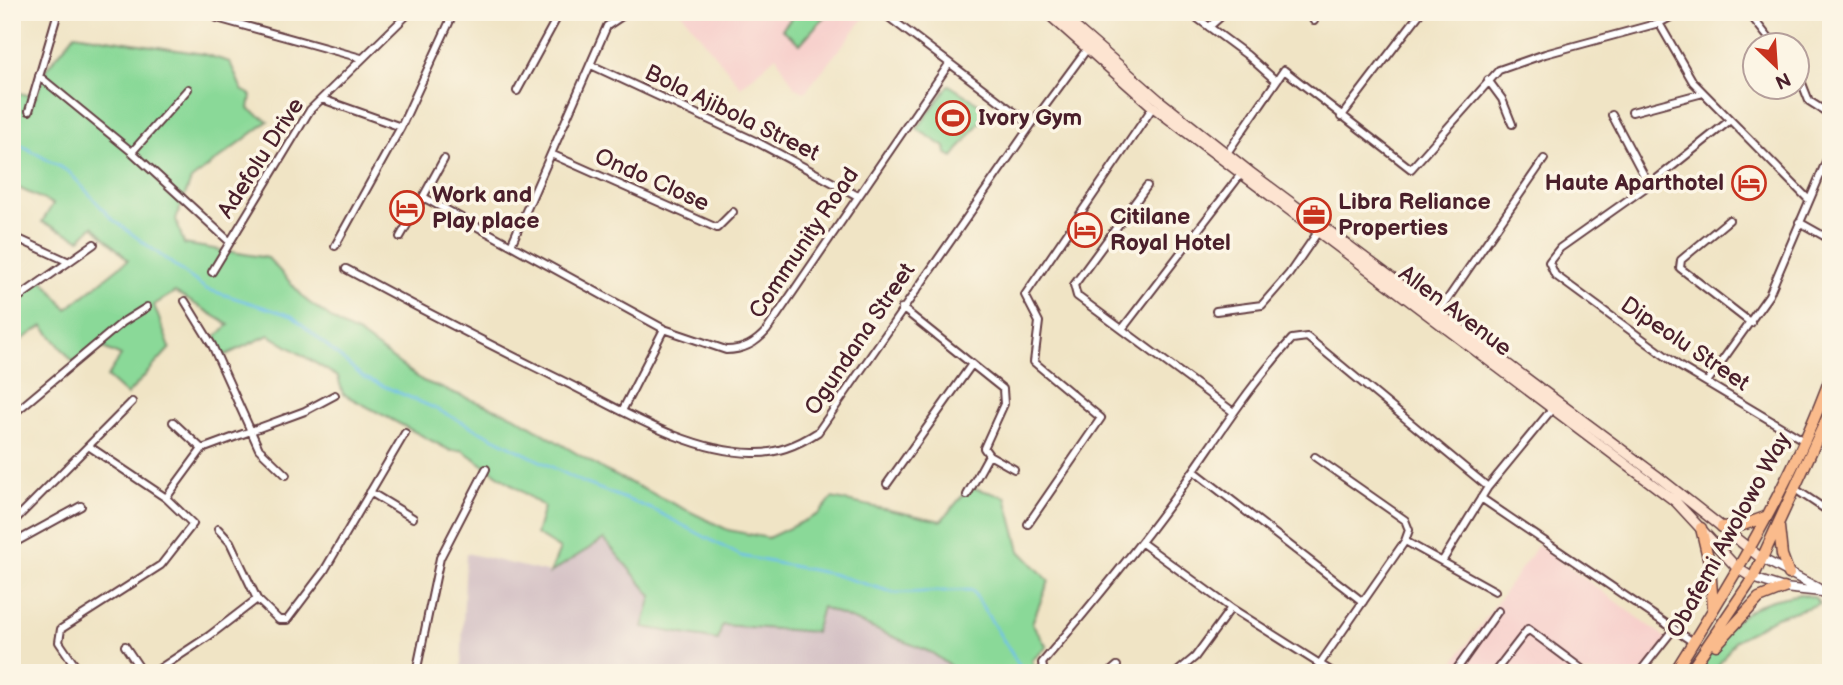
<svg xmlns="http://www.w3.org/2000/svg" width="1843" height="685" font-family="'Balsamiq Sans',sans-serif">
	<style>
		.built { fill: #f7d0cc }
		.industrial { fill: #d2bec3 }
		.green { fill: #8ad998; stroke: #6a7c62; stroke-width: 2 }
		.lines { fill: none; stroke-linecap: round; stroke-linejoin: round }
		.stream { stroke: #6fc0eb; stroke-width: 2.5 }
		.minor-casing { stroke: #633d42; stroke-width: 10 }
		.tertiary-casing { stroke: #633d42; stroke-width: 11 }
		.secondary-casing { stroke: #633d42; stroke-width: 12 }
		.primary-casing { stroke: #633d42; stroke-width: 13 }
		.minor { stroke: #fff; stroke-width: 6 }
		.tertiary { stroke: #fff; stroke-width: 8 }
		.secondary { stroke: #fde4d1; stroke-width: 9 }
		.primary { stroke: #fabb8c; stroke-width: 10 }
		.labels { text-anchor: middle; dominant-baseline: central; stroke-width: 7; stroke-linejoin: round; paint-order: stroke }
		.street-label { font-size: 23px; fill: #4a1f2b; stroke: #fcf5e5 }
		.poi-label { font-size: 23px; font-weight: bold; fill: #4a1f2b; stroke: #fcf5e5; text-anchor: start }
	</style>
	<rect width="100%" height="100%" fill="#fcf5e5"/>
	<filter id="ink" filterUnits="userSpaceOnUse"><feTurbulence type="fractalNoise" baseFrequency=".0143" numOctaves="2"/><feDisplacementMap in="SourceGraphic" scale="14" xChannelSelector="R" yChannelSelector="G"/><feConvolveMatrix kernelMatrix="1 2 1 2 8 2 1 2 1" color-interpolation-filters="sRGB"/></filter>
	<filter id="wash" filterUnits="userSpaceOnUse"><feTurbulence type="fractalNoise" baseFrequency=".00686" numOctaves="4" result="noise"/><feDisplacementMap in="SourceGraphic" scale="28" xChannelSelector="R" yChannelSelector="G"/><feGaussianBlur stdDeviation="1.57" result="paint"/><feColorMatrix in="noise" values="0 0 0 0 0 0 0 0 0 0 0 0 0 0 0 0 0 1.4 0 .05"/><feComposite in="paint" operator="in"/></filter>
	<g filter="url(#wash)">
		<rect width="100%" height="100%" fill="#f0e4c5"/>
		<path class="built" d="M681,12H858L865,17L805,92L795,88L776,56L741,87Z
			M1538,545L1669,640L1642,673H1446Z"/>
		<path class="industrial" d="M604,538L652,596L643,627L718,640L721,625L815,632L822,607L933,653L960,673H461L466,553L550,573Z"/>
		<path class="green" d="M797,12H821L825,16L800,44L782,29Z
			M75,34L203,54L230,62L242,90L251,95L249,109L268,121L191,180L176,219L184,244L268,258L307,301L342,326L359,334L423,381L514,416L606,471L728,530L768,538L819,514L832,498L941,521L970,487L1006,497L1020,551L1049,581L1032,623L1047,647L1032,660L1036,673H960L932,653L822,607L815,632L722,625L718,640L643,627L652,596L604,539L550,573L560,549L536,534L544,507L462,450L451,451L343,394L338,377L269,335L221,357L216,336L229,325L175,292L154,305L170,348L127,395L107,377L121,356L97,345L74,363L43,326L12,346V303L42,279L67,309L128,260L93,226L80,239L42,222L53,204L12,185V84L15,92L36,97L46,69Z
			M949,85L989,110L953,157L946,153L945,147L917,129Z
			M1801,594L1814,597L1820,604L1776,617L1735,641L1713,673H1694C1707,646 1736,615 1764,603C1775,598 1790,596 1801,594Z"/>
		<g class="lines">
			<path class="stream" d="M12,140L69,172L112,219L206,289L292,316L363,377L434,408L582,482L654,510L741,556L832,574L895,593L972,590L1024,673"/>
		</g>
	</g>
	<g filter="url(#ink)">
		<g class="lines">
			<g class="minor-casing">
				<path id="minor" d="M882,12L1031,125
					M1189,12L1247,55L1275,80
					M1308,12L1314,21
					M1748,12L1775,46
					M217,18L361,58
					M1659,23L1693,82L1809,200
					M1209,27L1226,12
					M591,65L755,141L856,195
					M1798,73L1809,101L1831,115
					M39,76L132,152L229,241
					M1488,80L1502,99L1512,124
					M517,91L560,12
					M322,99L401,127
					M29,111L58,12
					M1632,112L1703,93
					M1612,115L1649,185
					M1341,117L1421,12
					M1729,121L1649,185L1560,248L1549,262L1555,275L1679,366L1803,440
					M132,152L188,89
					M1227,153L1284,70L1411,169L1499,70L1545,54L1659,23L1680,12
					M551,154L717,228L733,212
					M444,159L423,197L664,329L726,350C744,350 756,343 767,330L949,64
					M1147,186L1074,285L1077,296L1232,411
					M1729,220L1681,260L1680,268L1751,323
					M1799,222L1831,240
					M12,236L67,261
					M400,237L423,197
					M512,243L607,26L628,12
					M335,246L401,127L454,12
					M346,269C420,309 494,347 569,384C625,412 689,452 753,453C777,454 798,445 818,432L1031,125L1087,49
					M212,272L310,110L410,12
					M185,301L212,345L259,449L286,475
					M12,302L94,244
					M902,308L1003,389L1004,404L984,448L989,455L967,495
					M1216,311L1262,305L1289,274L1318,232
					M1438,313L1544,159
					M1123,328L1241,174
					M1707,382L1769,295L1831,150
					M622,411L664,329
					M12,415L123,322L147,307
					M173,422L202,449
					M989,455L1014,469
					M1315,457L1405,520L1409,530L1405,541
					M1194,471L1363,602
					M887,484L972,364
					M1795,489L1831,513
					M370,492L413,518
					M166,498L202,449L305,411L335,395
					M1481,498L1693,642
					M12,523L132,402
					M1028,524L1101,418L1034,362L1039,322L1025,295L1153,107
					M218,529L230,542L257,599L279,620H287L324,571L405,433
					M1142,543L1231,608L1334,673
					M12,544L81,506
					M1443,560L1488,487L1552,409
					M125,646L143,673
					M1319,665L1405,541L1495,591
					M80,673L59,642L61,629L161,565L193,524L166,498L90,447
					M153,673L209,636L257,599
					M416,673L440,558L486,469
					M1044,673L1042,663C1088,609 1133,555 1175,497C1214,443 1247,388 1292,339L1307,337L1488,487
					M1109,673L1117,666
					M1176,673L1195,657L1231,608
					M1454,673L1498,611
					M1494,673L1528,629L1587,673
					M1639,673L1672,631"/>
			</g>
			<g class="tertiary-casing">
				<path id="tertiary" d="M1761,558L1818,588
					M1753,578L1784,588L1831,593"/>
			</g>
			<g class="secondary-casing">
				<path id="secondary" d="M1046,12L1153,107L1676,502L1737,568L1753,578
					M1058,12L1160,101L1250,172L1656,475L1761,558"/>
			</g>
			<g class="primary-casing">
				<path id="primary" d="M1722,527L1743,525L1765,517
					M1779,527L1782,555L1789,574
					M1701,528L1710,566L1713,607
					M1716,645L1759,598L1784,588
					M1674,673C1733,579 1793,481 1831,376
					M1689,673L1753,578L1831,409"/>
			</g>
			<use href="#minor" class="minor"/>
			<use href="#tertiary" class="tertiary"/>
			<use href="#secondary" class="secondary"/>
			<use href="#primary" class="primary"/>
		</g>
	</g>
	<defs>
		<g id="stadium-ring" transform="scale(1.75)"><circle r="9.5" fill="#fcf5e5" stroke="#c8321e" stroke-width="1.5"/><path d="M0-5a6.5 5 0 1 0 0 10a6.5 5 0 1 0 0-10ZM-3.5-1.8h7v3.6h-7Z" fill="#c8321e"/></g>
		<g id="hotel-ring" transform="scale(1.75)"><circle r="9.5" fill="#fcf5e5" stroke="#c8321e" stroke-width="1.5"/><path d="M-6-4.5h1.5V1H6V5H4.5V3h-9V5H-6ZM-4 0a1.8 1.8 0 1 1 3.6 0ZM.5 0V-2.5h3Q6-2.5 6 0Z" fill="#c8321e"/></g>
		<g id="office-ring" transform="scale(1.75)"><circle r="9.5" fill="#fcf5e5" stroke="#c8321e" stroke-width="1.5"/><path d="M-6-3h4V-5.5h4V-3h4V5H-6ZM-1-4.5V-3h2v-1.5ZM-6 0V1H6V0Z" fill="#c8321e"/></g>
	</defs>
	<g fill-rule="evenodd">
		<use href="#stadium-ring" x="953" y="118"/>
		<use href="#hotel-ring" x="1749" y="183"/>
		<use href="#hotel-ring" x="407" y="208"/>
		<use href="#office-ring" x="1314" y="215"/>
		<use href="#hotel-ring" x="1085" y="230"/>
	</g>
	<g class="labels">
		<g class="street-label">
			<text transform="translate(732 113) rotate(26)">Bola Ajibola Street</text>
			<text transform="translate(261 158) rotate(-57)">Adefolu Drive</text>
			<text transform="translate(652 180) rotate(24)">Ondo Close</text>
			<text transform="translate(804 243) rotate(-56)">Community Road</text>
			<text transform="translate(1455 311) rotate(37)">Allen Avenue</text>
			<text transform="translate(860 339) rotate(-56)">Ogundana Street</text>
			<text transform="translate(1685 344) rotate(34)">Dipeolu Street</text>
			<text transform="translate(1729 535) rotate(-61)">Obafemi Awolowo Way</text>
		</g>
		<g class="poi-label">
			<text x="978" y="118">Ivory Gym</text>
			<text x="1724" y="183" text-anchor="end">Haute Aparthotel</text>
			<text x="432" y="195">Work and<tspan x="432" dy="26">Play place</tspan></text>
			<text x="1338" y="202">Libra Reliance<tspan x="1338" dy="26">Properties</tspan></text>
			<text x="1110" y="217">Citilane<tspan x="1110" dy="26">Royal Hotel</tspan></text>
		</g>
	</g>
	<rect width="1843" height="685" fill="none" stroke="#fcf5e5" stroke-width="42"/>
	<g transform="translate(1776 66) rotate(155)"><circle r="33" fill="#fcf5e5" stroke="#b59f9b" stroke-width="2"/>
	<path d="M0-5L12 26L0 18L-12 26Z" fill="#c8321e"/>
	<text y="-10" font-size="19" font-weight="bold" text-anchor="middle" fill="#4a1f2b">N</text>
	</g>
</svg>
